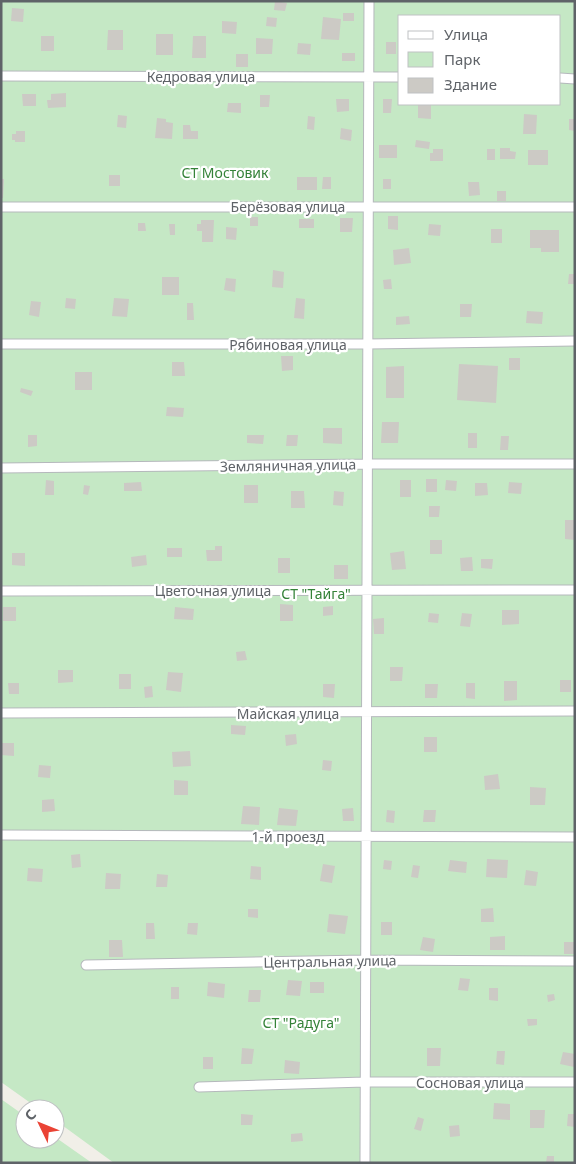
<svg xmlns="http://www.w3.org/2000/svg" width="576" height="1164" font-family="'Noto Sans',sans-serif">
	<style>
		.green { fill: #c5e8c5; fill-rule: evenodd }
		.building { fill: #cccac5 }
		.lines { fill: none; stroke-linecap: round; stroke-linejoin: round }
		.street-casing { stroke: #b5b8bc; stroke-width: 11 }
		.street { stroke: #fff; stroke-width: 9 }
		.labels { text-anchor: middle; dominant-baseline: central; stroke-width: 4.5; stroke-linejoin: round; paint-order: stroke }
		.street-label { font-size: 14px; fill: #5f6368; stroke: #fff }
		.park-label { font-size: 14px; fill: #348238; stroke: #fff }
	</style>
	<rect width="100%" height="100%" fill="#f1efe8"/>
	<path class="green" d="M1,1H575V1163H114L55,1120V1109H39L1,1082ZM400,16H560V104H400Z
		M1,1099L25,1116V1139H55V1137L92,1163L1,1162Z"/>
	<path class="building" d="M275,1L287,3L285,11L274,10Z
		M12,8L24,9L23,22L11,21Z
		M343,13H354V21H343Z
		M267,17L277,18L276,27L266,26Z
		M323,17L341,19L339,40L321,39Z
		M222,21L237,22L236,34L222,33Z
		M108,30H123V50H107Z
		M156,34H173V55H156Z
		M41,36H54V51H41Z
		M193,36H206V58H192Z
		M256,38L273,39L272,54H256Z
		M386,42H396V54H386Z
		M298,43L311,44L310,55L297,54Z
		M342,53H355V61H342Z
		M236,54H248V67H236Z
		M66,93V107L48,108L47,100H51V94Z
		M22,94H36V106H23Z
		M260,95H270L269,107H260Z
		M336,99H349V111L337,112Z
		M383,99H392L391,113H383Z
		M228,103H241V113L227,112Z
		M418,104H431V119L418,118Z
		M524,114L537,115L536,134H523Z
		M118,115L127,116L126,128L117,127Z
		M308,116L315,117L314,130L307,129Z
		M157,118L166,119V122L173,123L172,139L155,138Z
		M569,119H575V131L569,130Z
		M183,125H190L191,131H198V139H183Z
		M341,128L352,130L351,141L340,139Z
		M16,131H25V142H15V140H12V134H16Z
		M416,140L430,142L429,149L415,147Z
		M379,145H397V158H379Z
		M500,148H510V151L516,152L515,159H500Z
		M433,149H443V161H430V153H433Z
		M487,149H495V160H487Z
		M528,150H548V165H528Z
		M255,172H266V179H255Z
		M109,175H120V186H109Z
		M297,177H317V190H297Z
		M323,177H331V189H322Z
		M1,179H4L3,198H1Z
		M383,179H391V189H383Z
		M468,182H479L480,195L469,196Z
		M497,191H506V201H497Z
		M388,216H398V230L388,229Z
		M250,217H258V226H250Z
		M340,218H353L352,232H340Z
		M299,219H314V228H299Z
		M201,220H214L213,242H202V231H197V224H201Z
		M138,223H145L146,231H138Z
		M169,224H175V235H170Z
		M429,224L441,225L440,236L428,235Z
		M226,227L237,228L236,240L226,239Z
		M491,229H502V243H491Z
		M530,230H559V252H541V248H530Z
		M409,248L411,263L394,265L393,250Z
		M273,270L284,272L283,288L272,287Z
		M569,274H575V284H568Z
		M162,277H179V295H162Z
		M226,278L236,279L235,292L224,290Z
		M391,279L392,289H384L383,280Z
		M66,298L76,299L75,309L65,308Z
		M114,298L129,299L127,317L112,316Z
		M296,298L305,299L304,319L294,318Z
		M31,301L41,302L39,317L29,315Z
		M187,303H193L194,320H187Z
		M460,304H472L471,317H460Z
		M527,311L543,312L542,324L526,323Z
		M409,316L410,324L396,325V317Z
		M281,356H293V370L282,371Z
		M509,358H520V370H509Z
		M172,362H184L185,376H172Z
		M459,364L498,366L496,403L457,400Z
		M404,366V398H386V367Z
		M75,372H92V390H75Z
		M21,388L33,391L31,396L20,392Z
		M167,407L184,408L183,417L166,416Z
		M382,422H399L398,443H381Z
		M323,428H342V444L323,443Z
		M468,433H477V448H468Z
		M28,435H37V446L28,447Z
		M247,435H264L263,444L247,443Z
		M287,435H298L297,446H286Z
		M501,436H509L508,450H500Z
		M426,479H437V492H426Z
		M46,480L54,481V495H45Z
		M400,480H411V497H400Z
		M446,480L457,481L456,491L445,490Z
		M141,482L142,491H124V483Z
		M509,482L522,483L521,494L508,493Z
		M475,483H487L488,495L475,496Z
		M84,485L90,486L88,495L83,494Z
		M244,485H258V503H244Z
		M291,491H304L305,508H291Z
		M334,491L344,492L343,506L333,505Z
		M429,506H440L439,517H429Z
		M565,520H575V540L565,539Z
		M430,540H442V554H430Z
		M215,546H222V561H207L206,550H215Z
		M167,548H182V557H167Z
		M404,551L406,569L392,570L390,553Z
		M12,553H25V566L12,565Z
		M146,555L147,565L132,567L131,557Z
		M472,557L473,571H461L460,558Z
		M278,558H290V573H278Z
		M481,559H493L492,569L481,568Z
		M334,565H348V579H334Z
		M280,604L293,605V621H280Z
		M333,606V615L323,616V607Z
		M3,607H16V621H3Z
		M175,607L194,609L193,620L174,619Z
		M502,610H519V624L502,625Z
		M429,613L439,614L438,623L428,622Z
		M462,613L472,614L470,627L460,626Z
		M384,618V634H374L373,619Z
		M245,651L247,660L237,661L236,652Z
		M390,667H403L402,681H390Z
		M58,670H73V682L58,683Z
		M168,672L183,673L181,692L166,690Z
		M119,674H131V689H119Z
		M560,680H571V692H560Z
		M504,681H517V700L504,701Z
		M8,683H19V694H9Z
		M466,683H475V699L466,698Z
		M323,684H335L334,698L323,697Z
		M425,684H438L437,698H425Z
		M152,686L153,697L145,698L144,687Z
		M231,725L246,726L245,735L231,734Z
		M296,734L297,744L286,746L285,735Z
		M424,737H437V752H424Z
		M1,743H14V756L1,755Z
		M190,751L191,766L173,767L172,752Z
		M323,760L332,761L331,771L322,770Z
		M39,765L51,766L50,778L38,777Z
		M498,774L500,789L485,790L484,776Z
		M174,780L188,781V795H174Z
		M530,787L546,788L545,805H530Z
		M54,799L55,811L42,812V800Z
		M243,806L260,807L259,825L241,824Z
		M279,808L298,810L296,826L277,825Z
		M353,808L354,821H343L342,809Z
		M387,810L395,811L394,823L386,822Z
		M424,810H436L435,822H423Z
		M80,854L81,867L72,868L71,855Z
		M487,859L508,860L507,878L486,877Z
		M384,860L392,861L391,870L383,869Z
		M450,860L467,862L466,873L448,871Z
		M323,864L335,866L332,883L320,881Z
		M413,865L420,866L418,878L411,877Z
		M251,866L261,867V880L250,879Z
		M28,868L43,869L42,882L27,881Z
		M526,870L538,872L536,886L524,885Z
		M106,873L121,874L120,889H105Z
		M157,874L168,875L167,887H156Z
		M493,908L494,922H481V909Z
		M248,909H258V918L248,917Z
		M329,914L348,916L345,934L327,932Z
		M381,922H392V935H381Z
		M146,923H154L155,939H146Z
		M188,923H198L197,935L187,934Z
		M505,936V950H490V937Z
		M423,937L435,939L433,952L420,950Z
		M109,940H122L123,957H109Z
		M564,942H575V954H564Z
		M460,978L470,979L468,991L458,990Z
		M288,980L302,981L300,996L286,995Z
		M208,982L225,984L224,998L207,996Z
		M310,982H324V993H310Z
		M171,987H179V999H171Z
		M489,988H498V1001L489,1000Z
		M249,990H261L260,1002H248Z
		M554,994L555,1000L548,1002L547,995Z
		M527,1019H537V1025L528,1026Z
		M242,1048L254,1049L252,1064H241Z
		M427,1048H441L440,1066H427Z
		M497,1051H505L504,1065L496,1064Z
		M563,1052L575,1054L574,1067L560,1064Z
		M203,1057H213V1069H203Z
		M285,1060L300,1062L299,1074L284,1073Z
		M494,1103L510,1104V1120L493,1119Z
		M530,1110H545L544,1128H530Z
		M241,1114L253,1115L252,1125H241Z
		M568,1114H575V1127L567,1126Z
		M418,1117L424,1119L421,1131L414,1129Z
		M459,1125L460,1136L450,1137L449,1126Z
		M302,1133L303,1141L291,1142V1134Z
		M547,1156H554V1163H546Z"/>
	<g class="lines">
		<g class="street-casing">
			<path id="street" d="M1,76L400,77
				M560,78L575,79
				M1,207H575
				M1,344H368L575,341
				M1,468L367,464H575
				M1,591L575,590
				M1,713L575,711
				M1,835L575,837
				M86,965L365,960L575,961
				M199,1087L365,1082H575
				M365,1163L369,1"/>
		</g>
		<use href="#street" class="street"/>
	</g>
	<g class="labels">
		<g class="street-label">
			<text x="201" y="76">Кедровая улица</text>
			<text x="288" y="206">Берёзовая улица</text>
			<text x="288" y="344">Рябиновая улица</text>
			<text transform="translate(288 465) rotate(-1)">Земляничная улица</text>
			<text x="213" y="590">Цветочная улица</text>
			<text x="288" y="713">Майская улица</text>
			<text x="288" y="836">1-й проезд</text>
			<text transform="translate(330 961) rotate(-1)">Центральная улица</text>
			<text x="470" y="1082">Сосновая улица</text>
		</g>
		<g class="park-label">
			<text x="225" y="172">СТ Мостовик</text>
			<text x="316" y="593">СТ "Тайга"</text>
			<text x="301" y="1022">СТ "Радуга"</text>
		</g>
	</g>
	<rect width="576" height="1164" fill="none" stroke="#5f6368" stroke-width="5"/>
	<rect x="398" y="15" width="162" height="90" fill="#ffffff" stroke="#bfc1c3"/>
	<rect x="408" y="31" width="25" height="8" fill="#ffffff" stroke="#bfc1c3"/>
	<text x="444" y="40" font-size="15" fill="#5f6368">Улица</text>
	<rect x="408" y="52" width="25" height="15" fill="#c5e8c5" stroke="#bfc1c3"/>
	<text x="444" y="65" font-size="15" fill="#5f6368">Парк</text>
	<rect x="408" y="78" width="25" height="15" fill="#cccac5" stroke="#bfc1c3"/>
	<text x="444" y="90" font-size="15" fill="#5f6368">Здание</text>
	<g transform="translate(40 1124) rotate(313)"><circle r="24" fill="#ffffff" stroke="#bfc1c3"/>
	<path d="M0-4L9 19L0 12L-9 19Z" fill="#ea4335"/>
	<text y="-8" font-size="14" font-weight="bold" text-anchor="middle" fill="#5f6368">С</text>
	</g>
</svg>
